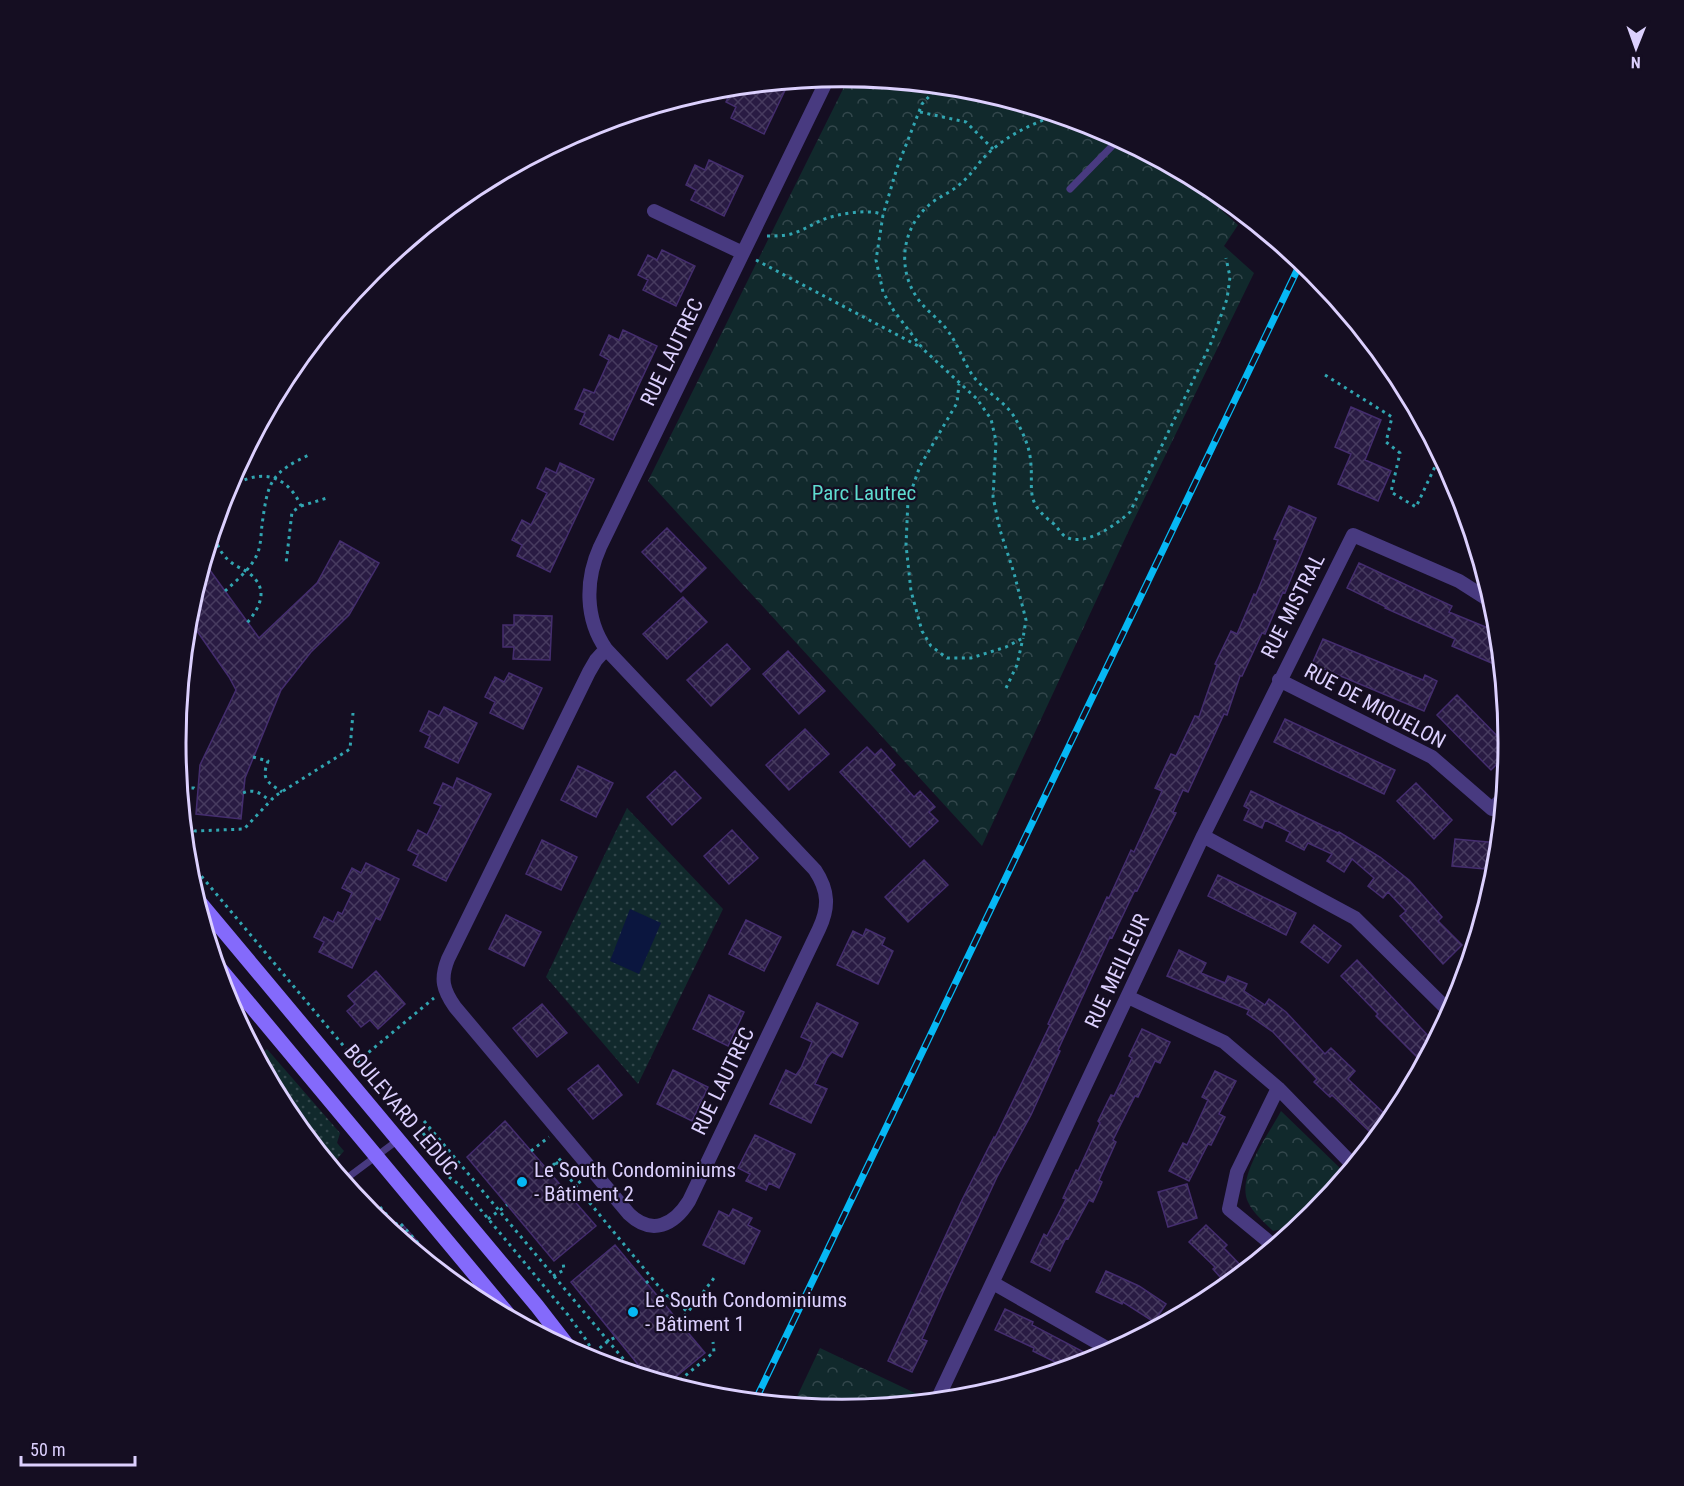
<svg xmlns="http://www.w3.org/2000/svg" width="1684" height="1486" font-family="'Roboto Condensed',sans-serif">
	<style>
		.grass { fill: url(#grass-dots) }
		.forest { fill: url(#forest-crowns) }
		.water { fill: #0b163f }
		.building { fill: url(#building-cross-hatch); stroke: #442d6e; stroke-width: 1.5 }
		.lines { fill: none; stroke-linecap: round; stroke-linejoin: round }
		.path { stroke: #31a5b1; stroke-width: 3; stroke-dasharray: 3 4.5; stroke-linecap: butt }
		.lane { stroke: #483a80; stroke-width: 7 }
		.street { stroke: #483a80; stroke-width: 14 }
		.secondary { stroke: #846afb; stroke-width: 15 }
		.rail-casing { stroke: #06b8f4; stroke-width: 7 }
		.rail { stroke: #150e22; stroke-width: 4.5; stroke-dasharray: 14; stroke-linecap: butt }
		.poi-dot { fill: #06b8f4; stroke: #150e22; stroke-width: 2 }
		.labels { text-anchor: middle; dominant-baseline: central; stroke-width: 4.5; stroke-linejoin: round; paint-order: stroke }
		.street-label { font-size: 21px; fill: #dcd0fe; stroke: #150e22 }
		.park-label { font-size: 21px; fill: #5edcd0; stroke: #150e22 }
		.poi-label { font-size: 21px; fill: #dcd0fe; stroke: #150e22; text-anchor: start }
		.rim { fill: none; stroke: #dcd0fe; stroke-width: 3 }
	</style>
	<defs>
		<pattern id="grass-dots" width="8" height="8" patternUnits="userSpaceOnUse" patternTransform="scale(1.5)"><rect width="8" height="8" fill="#11292c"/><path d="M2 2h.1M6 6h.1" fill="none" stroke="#33474c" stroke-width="1.8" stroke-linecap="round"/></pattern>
		<pattern id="forest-crowns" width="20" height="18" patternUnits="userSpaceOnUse" patternTransform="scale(1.5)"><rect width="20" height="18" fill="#11292c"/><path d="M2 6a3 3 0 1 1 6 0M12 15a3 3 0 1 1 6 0" fill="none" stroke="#33474c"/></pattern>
		<pattern id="building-cross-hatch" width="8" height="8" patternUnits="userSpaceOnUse" patternTransform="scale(1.5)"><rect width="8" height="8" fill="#291b43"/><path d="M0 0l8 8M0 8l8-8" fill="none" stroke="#473b5f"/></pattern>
	</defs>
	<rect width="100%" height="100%" fill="#150e22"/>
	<path class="grass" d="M627,808L723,909L638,1084L546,977Z
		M267,1049L340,1133L337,1143L344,1151L331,1166L288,1113L257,1056Z"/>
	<path class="forest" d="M849,77L972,89L1097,127L1177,170L1238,225L1224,246L1254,273L1129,530L982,846L648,481Z
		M1281,1111L1340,1168L1329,1187L1287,1228L1273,1231C1265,1223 1253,1213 1248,1202C1236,1177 1269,1134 1281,1111Z
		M820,1348L917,1394L916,1402L842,1409L793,1405Z"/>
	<path class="water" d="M630,909L661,923L639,974L610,961Z"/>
	<path class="building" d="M789,82L764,134L731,118L736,107L726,102L733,87Z
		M709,160L743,176L724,216L691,200L696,190L686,185L695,165L705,170Z
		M662,250L695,266L676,306L643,290L648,280L638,275L648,255L657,260Z
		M623,330L657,346L613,440L580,424L585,413L575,409L584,389L594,393L600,380L609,360L600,355L609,335L619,340Z
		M1351,407L1381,420L1365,460L1391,471L1378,501L1338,484L1351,454L1335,447Z
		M560,463L594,479L550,572L517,556L522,545L512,540L522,520L531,525L547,493L537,488L546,468L556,473Z
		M1289,506L1316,518L1285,593L1283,592L1265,634L1262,633L1242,676H1240L1227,715L1224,714L1188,792L1183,790L1173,812L1176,813L1137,891L1135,890L1112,938L1110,937L1058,1050L1060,1051L1031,1115L997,1177L944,1290L922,1339L927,1341L912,1372L888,1361L962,1200L994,1137L995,1138L1050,1025L1048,1024L1107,897L1109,898L1131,850L1134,852L1162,791L1155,788L1171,754L1176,756L1195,716L1199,717L1217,665L1215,664L1231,631L1237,634L1254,594L1256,595L1278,540L1274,539Z
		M667,528L706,568L681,592L642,552Z
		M340,541L379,563L349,615L311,652L281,690L245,778L241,819L196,814L200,765L236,690L229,677L188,618L204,562L259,638L317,583Z
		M1359,563L1452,606L1449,612L1498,632L1501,667L1452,646L1455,639L1385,608L1386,607L1347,588Z
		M683,597L707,622L667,659L643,634Z
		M514,615L552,616L550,660L513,659L514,647H503V625H514Z
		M1323,639L1423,680L1425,675L1437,681L1424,711L1312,664Z
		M727,644L750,669L711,706L687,680Z
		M788,651L825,691L799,714L763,674Z
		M509,673L542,688L523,729L490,713L495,702L485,697L495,677L504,682Z
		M1457,695L1508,747L1507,754L1491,770L1437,715Z
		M444,707L477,723L458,763L425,747L430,736L420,731L429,711L439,716Z
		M1285,719L1395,770L1384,794L1274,742Z
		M805,729L829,754L789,790L766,765Z
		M867,747L875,755L881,749L895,765L890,770L914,797L920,791L935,807L929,812L938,821L910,847L840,772Z
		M578,766L613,783L596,817L561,800Z
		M675,771L701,798L672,825L647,797Z
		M457,778L491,794L446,881L413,865L418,855L408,850L418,830L427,835L441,806L434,803L443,783L453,788Z
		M1416,783L1452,820L1434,839L1397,801Z
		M1251,791L1338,833L1339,832L1380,857L1409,880L1442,917L1438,921L1462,945L1443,964L1400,916L1406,911L1388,892L1383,898L1368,886L1374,878L1352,859L1344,872L1327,861L1332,854L1308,843L1304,850L1286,841L1290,832L1265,820L1262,828L1244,820L1249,809L1244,806Z
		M732,830L758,858L729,884L704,856Z
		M1455,839L1499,843L1496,870L1452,866Z
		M542,840L577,857L561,890L526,874Z
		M924,860L948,885L908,922L885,897Z
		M366,863L399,879L380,920L376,918L352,968L319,952L324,942L314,937L324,917L333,922L338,912L342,914L352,893L342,888L352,868L361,873Z
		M1218,875L1296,913L1286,935L1208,896Z
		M506,915L541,932L524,966L489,949Z
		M746,920L781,937L764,971L729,954Z
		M1314,925L1341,946L1328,963L1301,942Z
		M866,929L885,938L882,945L893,951L878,984L837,965L853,931L863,936Z
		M1179,950L1206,963L1201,973L1225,983L1228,976L1247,984L1244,991L1265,1005L1269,999L1286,1012L1325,1054L1331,1048L1355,1071L1348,1079L1391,1120L1376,1138L1332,1095L1330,1097L1314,1082L1317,1079L1273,1032L1247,1014L1249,1010L1167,976Z
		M1357,960L1434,1042L1423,1063L1376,1016L1378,1014L1341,976Z
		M376,971L405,1004L378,1029L370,1020L361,1027L347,1011L355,1004L348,996Z
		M709,995L744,1012L728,1046L693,1029Z
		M817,1003L858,1023L842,1057L832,1052L827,1058L815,1084L827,1089L811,1123L770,1104L786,1070L796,1075L801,1068L812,1042L801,1037Z
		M542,1004L567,1033L537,1057L513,1028Z
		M1142,1029L1170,1042L1160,1063L1155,1061L1138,1097L1135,1096L1113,1140L1116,1142L1099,1180L1102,1182L1093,1202L1089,1200L1068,1239L1066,1238L1050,1271L1031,1262L1044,1234L1047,1236L1066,1199L1063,1198L1076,1170L1078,1171L1100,1123L1098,1121L1111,1095L1114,1096L1132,1058L1129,1056Z
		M598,1065L622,1095L593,1119L568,1089Z
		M673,1070L708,1087L692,1121L657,1104Z
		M1215,1071L1236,1081L1219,1114L1225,1117L1211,1145L1208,1144L1189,1181L1169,1171L1183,1143L1187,1145L1208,1100L1202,1097Z
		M505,1121L596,1226L554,1261L467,1157Z
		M755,1135L795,1154L779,1188L769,1183L766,1190L746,1181L750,1174L738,1168Z
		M1187,1184L1197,1218L1168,1227L1158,1192Z
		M733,1209L752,1218L748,1225L760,1231L744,1264L703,1245L719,1211L729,1216Z
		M402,1224L425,1250L420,1255L393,1232Z
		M1206,1225L1227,1245L1224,1248L1245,1270L1227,1285L1213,1269L1215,1267L1189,1242Z
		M615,1245L705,1353L668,1383L649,1378L571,1282Z
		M1106,1271L1139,1286L1166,1304L1154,1322L1123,1302L1122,1304L1096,1292Z
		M1005,1309L1033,1322L1032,1325L1097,1359L1067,1368L1033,1351L1034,1348L995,1330Z"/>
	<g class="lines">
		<path class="path" d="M939,86L922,104L897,168L883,215L876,260L883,292L894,311L923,349L977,399L991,419L996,441L993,497L1000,530L1014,573L1026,620L1023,638L1006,647L971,658H947L931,646L922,631L911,591L906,545L908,500L920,466L957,403L959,384
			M920,112L966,122L993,149
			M1057,115C1034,123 1012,133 993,149C980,159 972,175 959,185C950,193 938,197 929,205C901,229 897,270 918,299C925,309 935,316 943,325C957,340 962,360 973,376C985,392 1005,401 1015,418C1021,429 1028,443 1030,456C1035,490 1022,500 1054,524C1058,528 1061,534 1066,537C1085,547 1116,525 1130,512L1211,343L1227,299L1230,277L1226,258
			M1190,177L1207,192
			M767,236C775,236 783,236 791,234C802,231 811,225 822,220C836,214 870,208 883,215
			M756,260L922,348
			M1372,346L1376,348
			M1325,375L1392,417L1386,442L1400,453L1391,492L1416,507L1440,456
			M225,491C254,469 285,470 301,506L292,512L286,564
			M301,506L327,498
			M214,530C215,543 221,555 232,563C237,567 243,569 249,573C269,589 261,606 247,623
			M225,591C237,580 252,568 258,552C261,544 261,533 262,525C268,481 270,473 311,454
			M187,622H190
			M1006,688L1017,665L1023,638
			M253,757L268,761C261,779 267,782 282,792
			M177,761C189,774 183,797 182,813
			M184,788H194L198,791
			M243,793C254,788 262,794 270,801
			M183,820L195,831L244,829L275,796L350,749L353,713
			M187,859L357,1062L363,1073
			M357,1062L434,998
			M424,1121L635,1373
			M417,1140L429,1130
			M531,1151L549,1137
			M556,1162L665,1294L688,1312L714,1278
			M547,1170L563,1157
			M449,1177L461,1186L568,1315L587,1341L598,1362
			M567,1193L582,1180
			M380,1207L395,1225
			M488,1219L507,1205
			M389,1229L399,1222L419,1244
			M553,1276L564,1270L563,1262
			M646,1283L652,1278
			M663,1303L670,1298
			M679,1322L688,1312
			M594,1353L608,1341L616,1337
			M674,1385L714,1352L713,1342"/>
		<path class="lane" d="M1070,189L1119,139
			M343,1181L398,1140"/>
		<path class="street" d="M654,211L743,253
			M606,649L596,660L589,672L448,959C440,979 443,990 455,1007L629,1214C652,1236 674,1225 689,1201L819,929C829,908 829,891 815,870L606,649C585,619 585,580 600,547L828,78
			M1279,680L1432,757L1492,809L1503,798
			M1203,836L1353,535L1459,581L1492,602
			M1128,997L1224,1042L1278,1088L1352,1164L1349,1171
			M1274,1246L1229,1209L1237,1172L1278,1088
			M993,1283L1112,1351
			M937,1400L1203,836L1355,918L1450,1012"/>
		<path class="secondary" d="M196,898L537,1306L571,1350
			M216,964L512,1319"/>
		<g class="rail-casing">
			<path id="rail" d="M755,1401L1301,262"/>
		</g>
		<use href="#rail" class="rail"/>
	</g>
	<g class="poi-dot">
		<circle cx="522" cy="1182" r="6"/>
		<circle cx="633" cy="1312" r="6"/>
	</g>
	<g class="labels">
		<g class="street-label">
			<text transform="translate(672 352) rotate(-64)">RUE LAUTREC</text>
			<text transform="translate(1293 606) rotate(-63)">RUE MISTRAL</text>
			<text transform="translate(1375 706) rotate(28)">RUE DE MIQUELON</text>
			<text transform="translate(1117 971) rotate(-65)">RUE MEILLEUR</text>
			<text transform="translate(723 1081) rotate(-64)">RUE LAUTREC</text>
			<text transform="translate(401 1110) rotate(50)">BOULEVARD LEDUC</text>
		</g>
		<g class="park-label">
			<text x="864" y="493">Parc Lautrec</text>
		</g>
		<g class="poi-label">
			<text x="534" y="1170">Le South Condominiums<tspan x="534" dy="24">- Bâtiment 2</tspan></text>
			<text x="645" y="1300">Le South Condominiums<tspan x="645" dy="24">- Bâtiment 1</tspan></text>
		</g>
	</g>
	<path d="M0 0H1684V1486H0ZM186 743a656 656 0 1 1 1312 0a656 656 0 1 1-1312 0Z" fill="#150e22" fill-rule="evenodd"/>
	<path class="rim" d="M186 743a656 656 0 1 1 1312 0a656 656 0 1 1-1312 0Z"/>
	<g transform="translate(1636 48) rotate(181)" stroke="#150e22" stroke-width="4.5" paint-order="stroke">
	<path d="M0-4.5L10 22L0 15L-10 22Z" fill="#dcd0fe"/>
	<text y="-9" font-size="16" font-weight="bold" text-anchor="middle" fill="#dcd0fe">N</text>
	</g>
	<path d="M21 1456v9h114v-9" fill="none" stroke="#dcd0fe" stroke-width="3"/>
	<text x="30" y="1456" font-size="18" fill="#dcd0fe" stroke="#150e22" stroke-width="4.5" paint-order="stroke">50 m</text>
</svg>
